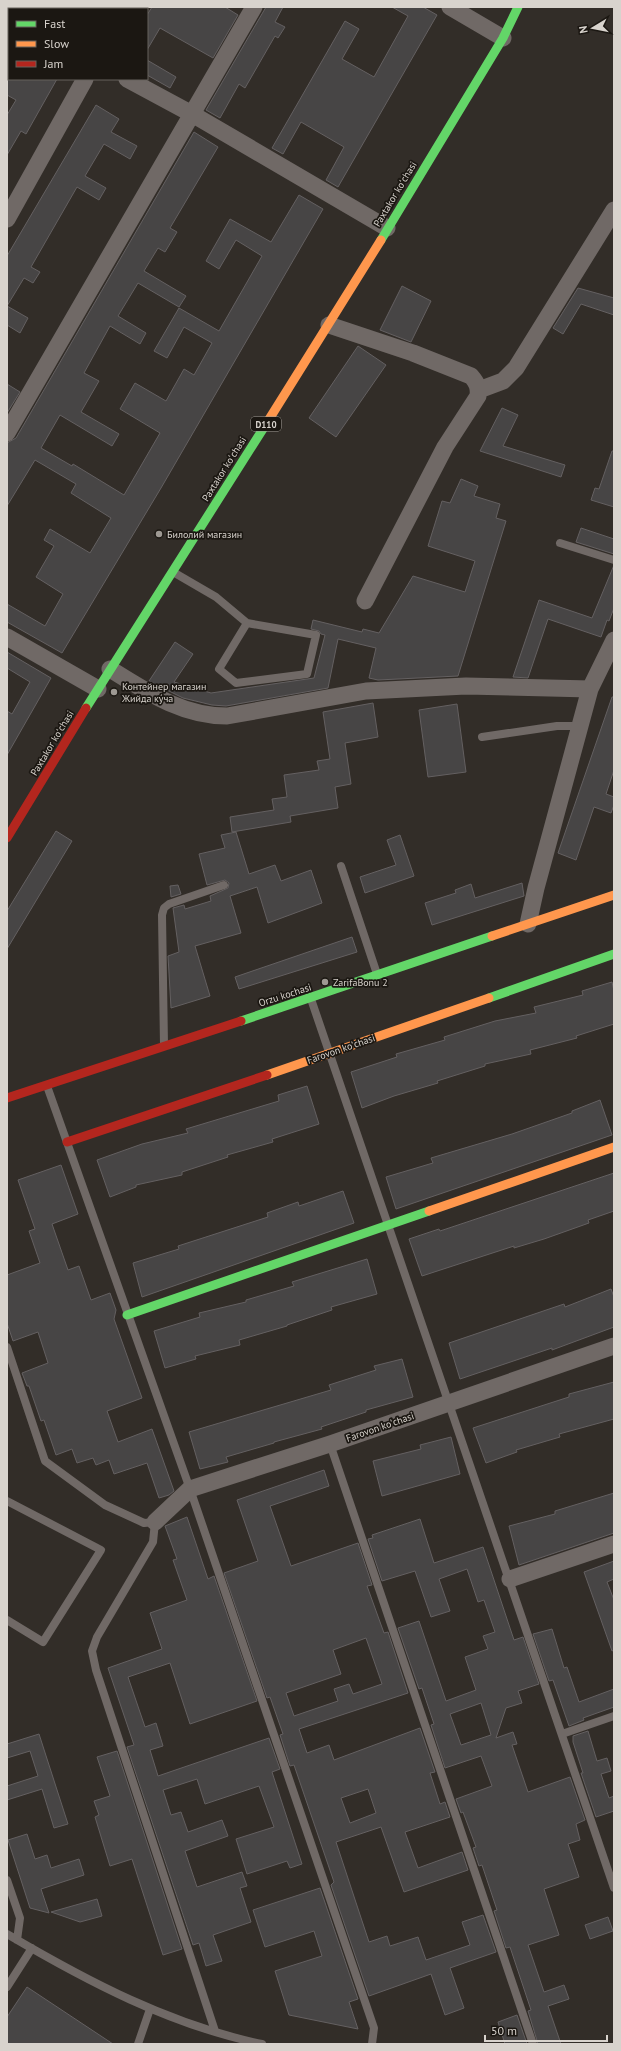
<svg xmlns="http://www.w3.org/2000/svg" width="621" height="2051" font-family="'PT Sans',sans-serif">
	<style>
		.building { fill: #474545; stroke: #646061; fill-rule: evenodd }
		.lines { fill: none; stroke-linecap: round; stroke-linejoin: round }
		.lane { stroke: #706966; stroke-width: 8 }
		.street { stroke: #706966; stroke-width: 17 }
		.fast { stroke: #63d668; stroke-width: 9 }
		.slow { stroke: #ff974d; stroke-width: 9 }
		.jam { stroke: #b3261e; stroke-width: 9 }
		.poi-dot { fill: #9e9993; stroke: #1b1712; stroke-width: 1.5 }
		.labels { text-anchor: middle; dominant-baseline: central; stroke-width: 3.5; stroke-linejoin: round; paint-order: stroke }
		.shield { fill: #1b1712; stroke: #9f9b95; stroke-width: 1 }
		.shield-label { font-size: 9px; font-weight: bold; fill: #d8d3cd }
		.street-label { font-size: 10px; fill: #d8d3cd; stroke: #1b1712 }
		.poi-label { font-size: 10px; fill: #d8d3cd; stroke: #1b1712; text-anchor: start }
	</style>
	<rect width="100%" height="100%" fill="#322d28"/>
	<path class="building" d="M152,7H225L238,15L213,58L160,28L147,50V15Z
		M266,7H283L275,22L285,27L278,38L275,36L245,88L239,84L220,118L206,110Z
		M392,7H423L437,15L338,187L326,180L344,147L301,122L283,154L272,148L345,21L359,29L342,59L374,77L408,16Z
		M147,60L176,77L170,88L147,75Z
		M7,79H57L26,134L21,131L7,155V115L16,100L7,95Z
		M96,105L119,119L111,132L137,146L130,159L104,144L85,176L106,188L99,200L77,187L31,267L40,272L33,283L24,278L7,306L28,318L20,333L7,325V256Z
		M194,132L218,147L170,228L177,232L165,252L158,248L144,271L186,296L179,307L138,283L118,316L146,333L140,344L110,326L84,373L99,381L81,412L119,434L112,446L60,415L41,448L72,466L73,464L124,495L160,433L120,409L135,383L166,401L184,369L194,375L212,343L184,327L167,358L154,351L179,308L219,331L262,256L236,240L219,269L206,261L230,219L271,242L299,195L323,209L161,488L62,653L7,622V604L45,626L63,594L36,577L54,546L44,540L50,529L90,553L111,518L71,493L76,484L35,460L7,506V443L16,438Z
		M402,286L431,301L411,342L380,330Z
		M578,288L614,298V315L581,304L563,334L553,328Z
		M358,346L386,365L336,437L309,418Z
		M7,384L20,392L7,413Z
		M502,408L518,415L503,446L565,465L561,477L480,451Z
		M612,451H614V507L591,500L595,488L599,489Z
		M461,479L478,486L474,496L500,504L496,518L506,521L458,676L378,680L369,678L376,648L338,639L328,688L226,706L212,705L183,698L149,681L175,642L193,654L174,682L211,693L314,678L325,635L321,634L319,631L311,629L313,620L362,632L363,629L379,633L413,576L465,592L475,561L428,546L442,501L450,503Z
		M581,528L614,539V554L576,542Z
		M614,565V608L609,621L607,620L601,637L548,619L528,678L513,677L539,600L592,618Z
		M7,652L51,678L7,755V711L12,714L30,682L7,668Z
		M612,697H614V770L606,794L614,797V805L611,813L594,807L576,860L558,853Z
		M373,703L378,737L345,743L351,784L335,787L338,808L290,816L291,822L232,832L230,817L274,810L272,799L287,797L284,775L319,770L317,761L330,759L323,712Z
		M457,704L466,772L428,777L419,710Z
		M56,831L72,841L7,949V911Z
		M236,832L249,874L275,865L281,881L311,870L322,903L268,923L257,887L230,896L241,933L195,946L210,996L171,1008L168,956L179,952L173,908L184,905L185,909L211,901L210,896L228,888L229,883L225,880L207,885L199,854L225,848L221,835Z
		M400,835L414,876L365,893L360,877L396,865L387,840Z
		M522,883L524,896L432,925L425,903L456,893L455,890L471,884L475,898Z
		M178,885L181,894L171,897L170,886Z
		M352,937L357,952L239,989L235,977Z
		M612,982L614,991V1024L576,1036L577,1038L530,1050L531,1054L485,1064V1066L437,1081L438,1083L394,1096L362,1108L351,1072L397,1057L396,1054L445,1040L444,1037L495,1021L536,1013L534,1007L583,995L582,991Z
		M307,1086L319,1124L272,1139L273,1142L227,1155L228,1157L182,1172V1175L136,1185V1187L110,1197L97,1160L142,1144L188,1133L186,1129L279,1101L278,1095Z
		M600,1100L612,1135L396,1209L386,1177L433,1163L431,1158L512,1134L572,1113V1111Z
		M61,1165L78,1214L52,1224L68,1270L79,1266L91,1300L110,1293L116,1310L114,1319L142,1398L107,1411L118,1442L152,1429L174,1491L169,1495L159,1498L147,1463L114,1474L109,1460L96,1465L93,1458L77,1463L72,1449L56,1455L44,1420L41,1421L29,1386H27L22,1373L48,1363L38,1332L13,1341L7,1323V1275L40,1263L29,1231L35,1229L18,1180Z
		M614,1173V1211L588,1220L589,1223L544,1239L514,1248V1246L422,1276L409,1239L439,1229L440,1231Z
		M343,1191L354,1223L142,1297L133,1263L179,1249L178,1246L268,1217L267,1213L298,1202L299,1206Z
		M367,1259L377,1294L331,1307L332,1310L287,1325V1326L239,1340L240,1345L195,1356L196,1359L165,1368L154,1331L200,1317L199,1313L246,1302V1300L294,1286L292,1282Z
		M611,1289L614,1297V1327L552,1350V1348L460,1379L449,1343L564,1304L565,1307Z
		M402,1359L413,1397L366,1410V1412L321,1427L322,1429L274,1442V1443L226,1457L228,1462L200,1469L189,1432L331,1390L329,1385L376,1370L374,1366Z
		M614,1382V1419L559,1434L560,1437L516,1450L517,1452L486,1463L473,1428L569,1397V1394Z
		M451,1437L460,1474L382,1496L373,1461L421,1449L420,1445Z
		M324,1470L329,1486L270,1506L291,1566L358,1543L372,1585L367,1586L384,1633L388,1632L408,1693L299,1729L307,1753L329,1745L334,1760L420,1728L435,1772L430,1773L440,1804L445,1802L450,1817L405,1832L418,1868L462,1852L468,1870L404,1892L381,1827L336,1842L369,1942L387,1936L390,1946L418,1937L426,1960L470,1945L462,1922L483,1915L496,1952L450,1968L464,2008L445,2015L431,1974L369,1996L331,1885L334,1882L294,1765L290,1766L280,1735L283,1734L270,1697L267,1698L224,1573L258,1561L237,1500ZM366,1638L382,1684L353,1694L349,1684L334,1689L338,1701L294,1716L286,1693L341,1674L333,1650ZM368,1789L376,1813L350,1823L341,1798Z
		M614,1493V1533L519,1565L509,1526L555,1514V1511Z
		M187,1517L208,1579L214,1576L257,1701L190,1724L170,1663L128,1677L145,1727L156,1723L163,1746L150,1750L158,1776L269,1738L280,1769L272,1772L302,1864L290,1868L287,1861L247,1874L236,1839L274,1827L259,1786L205,1804L197,1779L163,1790L171,1815L181,1812L188,1832L222,1820L228,1836L185,1851L197,1887L242,1872L247,1886L240,1888L251,1922L213,1935L222,1961L206,1966L199,1943L193,1945L127,1747L134,1745L108,1668L162,1649L150,1613L187,1600L173,1560L177,1559L165,1526Z
		M420,1519L434,1563L483,1547L514,1640L523,1637L539,1684L518,1691L522,1703L506,1708L496,1738L513,1732L517,1744L512,1745L528,1792L570,1777L585,1820L576,1824L580,1840L568,1844L579,1877L544,1889L559,1935L528,1945L544,1992L564,1985L569,1999L548,2006L561,2044H538L528,2011L531,2010L510,1947L506,1948L494,1911L497,1910L482,1865L479,1866L473,1848L476,1847L463,1812L461,1813L456,1799L492,1786L481,1756L445,1768L431,1725L434,1724L422,1688L419,1689L398,1628L419,1621L446,1701L476,1690L465,1657L488,1649L483,1636L495,1632L484,1600L478,1602L467,1569L439,1579L450,1611L431,1617L415,1571L382,1581L368,1539L373,1538L372,1535ZM481,1703L491,1735L461,1745L450,1714Z
		M614,1561V1579L607,1582L614,1600V1650L612,1651L584,1572Z
		M552,1629L564,1668L567,1667L579,1702L614,1689V1707L583,1718L584,1720L569,1726L553,1680L549,1681L533,1634Z
		M588,1731L597,1761L607,1758L611,1771L601,1774L609,1798L614,1796V1811L596,1817L581,1773H583L573,1742V1736Z
		M39,1734L68,1824L54,1828L42,1789L7,1800V1786L38,1776L30,1751L7,1758V1744Z
		M117,1751L182,1949L163,1955L132,1859L110,1866L95,1817L99,1815L94,1801L110,1796L97,1757Z
		M27,1834L35,1859L47,1855L51,1868L79,1859L84,1875L41,1889L49,1913L30,1908L8,1840Z
		M320,1888L358,1999L349,2002L358,2029L289,2015L275,1971L322,1956L314,1931L265,1947L253,1910Z
		M97,1899L102,1916L80,1922L51,1912Z
		M608,1917L613,1931L590,1939L585,1925Z
		M27,1987L113,2044H7V2017Z
		M517,2015L527,2044H505L498,2022Z"/>
	<g class="lines">
		<path class="lane" d="M560,543L614,560
			M173,572L216,597L247,623L219,669L236,683L307,674L316,635L247,623
			M482,737L557,726H580
			M341,866L377,974
			M311,999L614,1888
			M164,1045L162,915L164,908L169,904L224,885
			M47,1086L190,1489L374,2028L372,2044
			M7,1347L45,1461L105,1505L144,1523L155,1522L153,1542L97,1637L92,1651L96,1670L215,2031
			M330,1444L533,2044
			M7,1501L101,1550L43,1642L7,1620
			M562,1734L614,1716
			M7,1880L20,1918L17,1940
			M7,1934C87,1981 170,2025 262,2044
			M7,1987L32,1948
			M138,2044L150,2009"/>
		<path class="street" d="M450,7L503,38
			M127,9L128,7
			M7,10L9,11
			M127,79L192,114L387,228
			M7,219L85,79
			M329,325L413,353L471,376C477,383 479,387 478,396L445,447L365,601
			M479,390L503,381L516,368L614,210
			M7,433L254,7
			M7,637L98,689
			M110,669C147,692 182,716 227,716L366,691L466,686L590,689
			M528,924L536,888L590,689L614,640
			M155,1522L190,1489L330,1444L614,1346
			M510,1579L614,1544"/>
		<path class="fast" d="M381,240L503,38L518,7
			M86,708L268,421
			M489,998L614,954
			M241,1021L492,936
			M127,1315L429,1211"/>
		<path class="slow" d="M268,421L381,240
			M492,936L614,895
			M267,1075L489,998
			M429,1211L614,1147"/>
		<path class="jam" d="M7,838L86,708
			M7,1098L241,1021
			M67,1142L267,1075"/>
	</g>
	<g class="poi-dot">
		<circle cx="159" cy="534" r="4"/>
		<circle cx="114" cy="692" r="4"/>
		<circle cx="325" cy="982" r="4"/>
	</g>
	<g class="labels">
		<rect class="shield" x="251" y="417" width="30" height="14" rx="3"/>
		<g class="shield-label">
			<text x="266" y="424">D110</text>
		</g>
		<g class="street-label">
			<text transform="translate(395 194) rotate(-59)">Paxtakor koʻchasi</text>
			<text transform="translate(224 469) rotate(-58)">Paxtakor koʻchasi</text>
			<text transform="translate(52 743) rotate(-59)">Paxtakor koʻchasi</text>
			<text transform="translate(285 995) rotate(-18)">Orzu kochasi</text>
			<text transform="translate(341 1049) rotate(-19)">Farovon koʻchasi</text>
			<text transform="translate(380 1427) rotate(-19)">Farovon koʻchasi</text>
		</g>
		<g class="poi-label">
			<text x="167" y="534">Билолий магазин</text>
			<text x="122" y="686">Контейнер магазин<tspan x="122" dy="12">Жийда ку́ча</tspan></text>
			<text x="333" y="982">ZarifaBonu 2</text>
		</g>
	</g>
	<rect width="621" height="2051" fill="none" stroke="#d8d3cd" stroke-width="16"/>
	<rect x="8" y="8" width="140" height="72" fill="#1b1712" stroke="#67625d"/>
	<rect x="16" y="21" width="20" height="6" fill="#63d668" stroke="#67625d"/>
	<text x="44" y="28" font-size="12" fill="#d8d3cd">Fast</text>
	<rect x="16" y="41" width="20" height="6" fill="#ff974d" stroke="#67625d"/>
	<text x="44" y="48" font-size="12" fill="#d8d3cd">Slow</text>
	<rect x="16" y="61" width="20" height="6" fill="#b3261e" stroke="#67625d"/>
	<text x="44" y="68" font-size="12" fill="#d8d3cd">Jam</text>
	<g transform="translate(593 28) rotate(260)" stroke="#1b1712" stroke-width="3" paint-order="stroke">
	<path d="M0-3L7 15L0 10L-7 15Z" fill="#d8d3cd"/>
	<text y="-6" font-size="11" font-weight="bold" text-anchor="middle" fill="#d8d3cd">N</text>
	</g>
	<path d="M485 2035v6h122v-6" fill="none" stroke="#d8d3cd" stroke-width="2"/>
	<text x="491" y="2035" font-size="12" fill="#d8d3cd" stroke="#1b1712" stroke-width="3" paint-order="stroke">50 m</text>
</svg>
